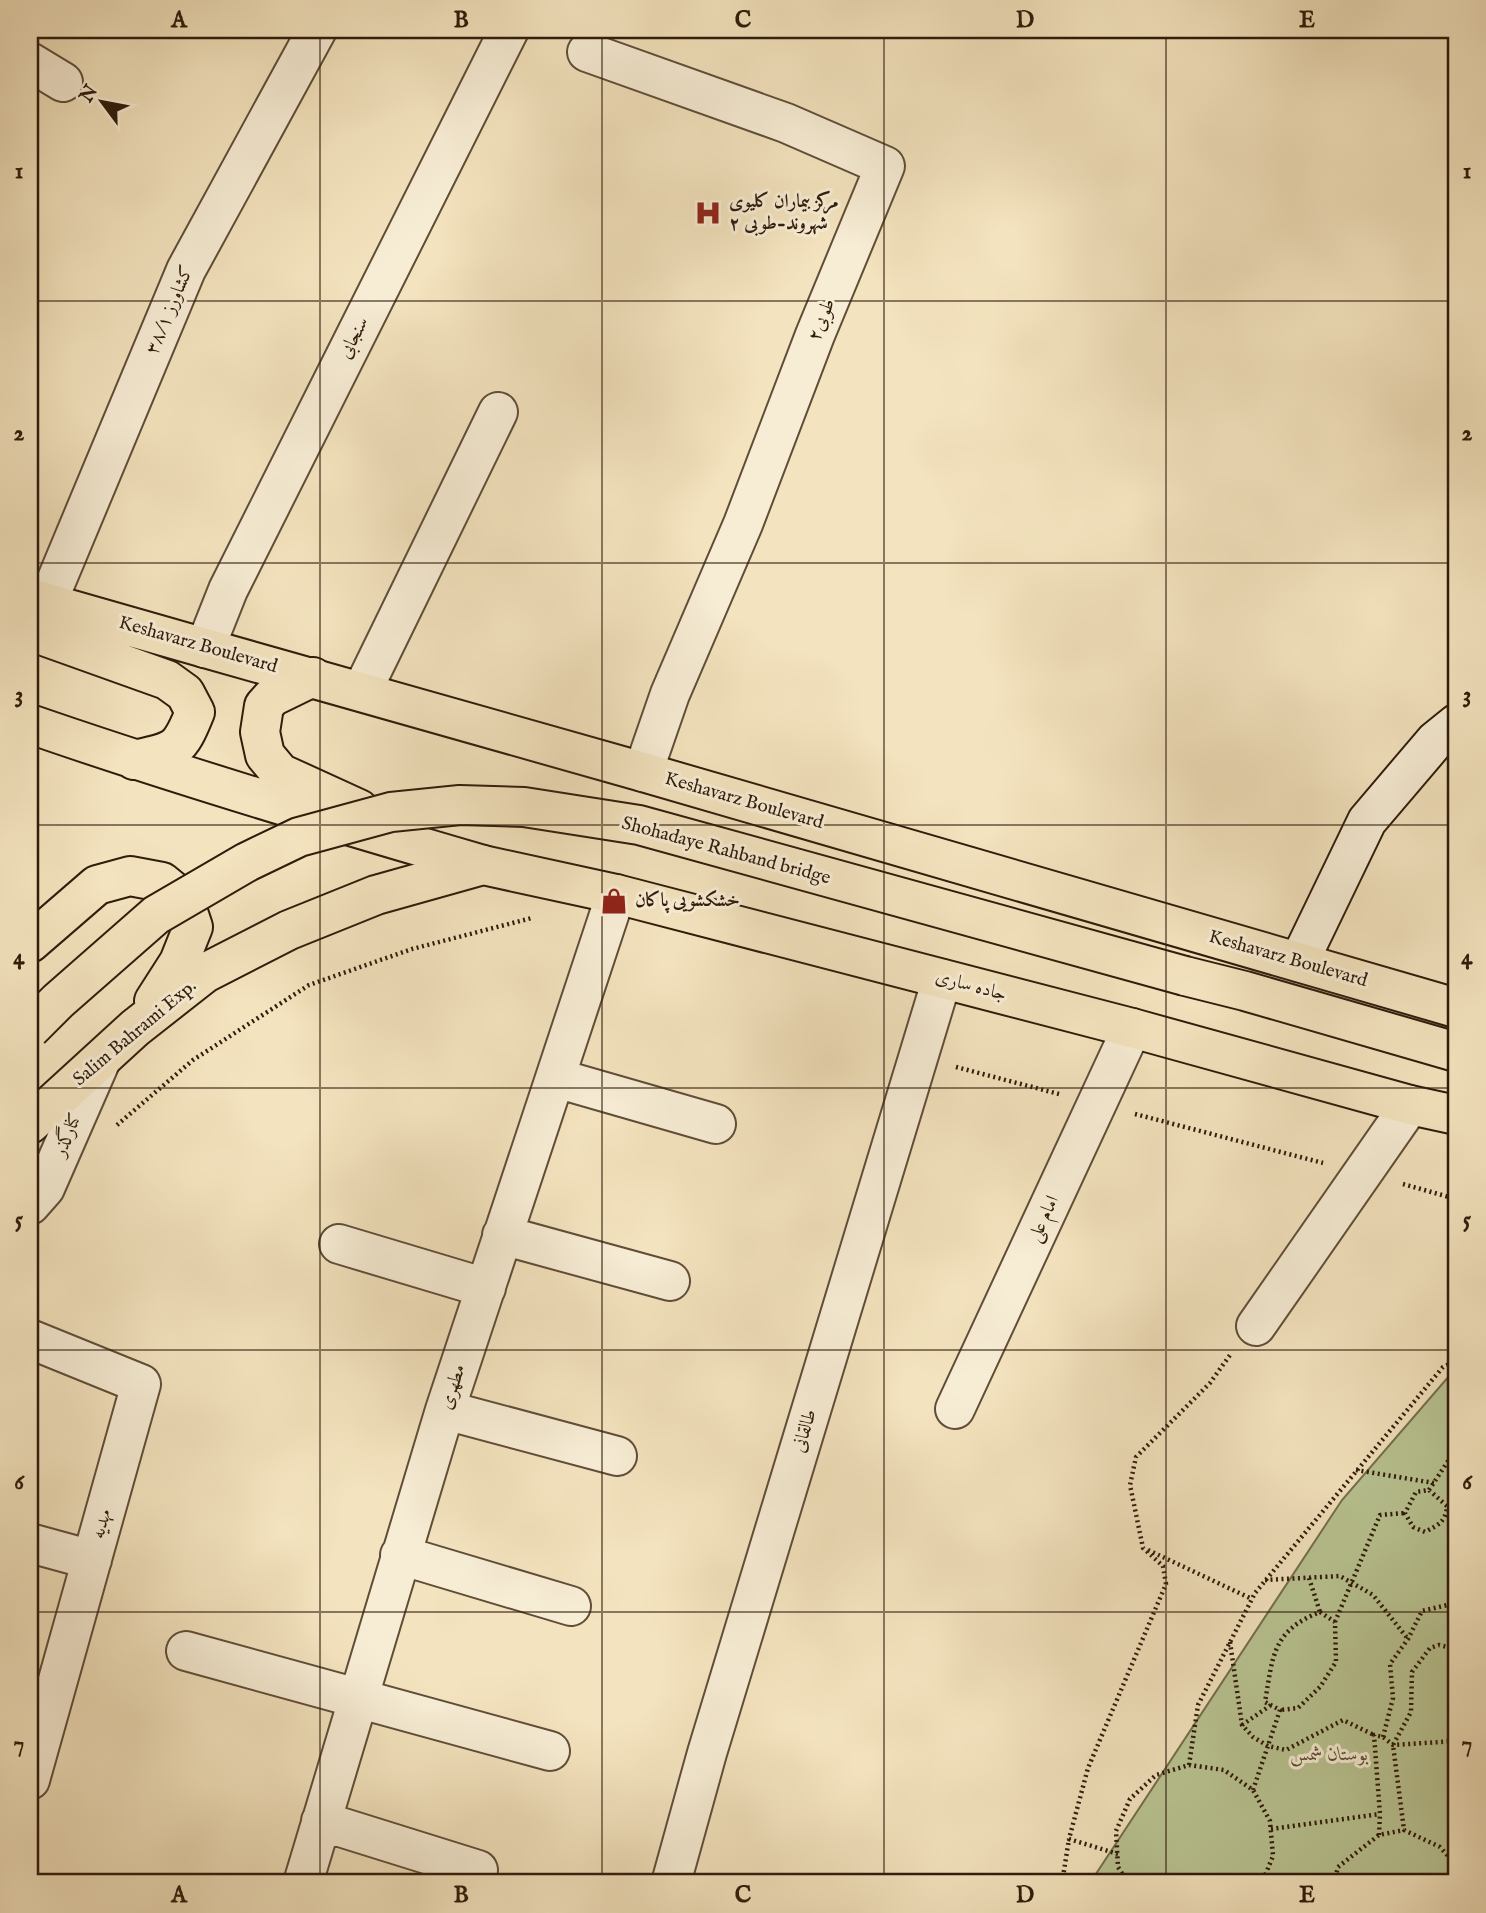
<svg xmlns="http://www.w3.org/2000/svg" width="1486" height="1913" font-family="'IM FELL English',Amiri,serif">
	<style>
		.green { fill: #b9c493; stroke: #74704f; stroke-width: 2 }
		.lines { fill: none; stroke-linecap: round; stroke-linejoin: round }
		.street-casing { stroke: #604d38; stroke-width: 42 }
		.secondary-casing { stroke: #2f1b0b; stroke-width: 42 }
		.primary-casing { stroke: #2f1b0b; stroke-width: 42 }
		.highway-casing { stroke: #2f1b0b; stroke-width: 42 }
		.path { stroke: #2f1b0b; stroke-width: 4.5; stroke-dasharray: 2 3.5; stroke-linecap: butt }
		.street { stroke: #f7edd5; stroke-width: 38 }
		.secondary { stroke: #f7edd5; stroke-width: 38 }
		.primary { stroke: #f3e3be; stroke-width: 38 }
		.highway { stroke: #f3e3be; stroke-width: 38 }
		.highway-bridge-casing { stroke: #2f1b0b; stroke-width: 42; stroke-linecap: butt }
		.highway-bridge { stroke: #f3e3be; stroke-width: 38 }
		.grid { fill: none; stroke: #2f1b0b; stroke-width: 2; stroke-opacity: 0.55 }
		.labels { text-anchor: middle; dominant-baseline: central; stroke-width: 6; stroke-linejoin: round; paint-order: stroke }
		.poi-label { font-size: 19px; font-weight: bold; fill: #2f1b0b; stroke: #f7edd5; text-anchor: start }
		.street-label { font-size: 19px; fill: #2f1b0b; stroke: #f7edd5 }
		.park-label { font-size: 19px; font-style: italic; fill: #584e34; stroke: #f7edd5 }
		.neatline { fill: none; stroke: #2f1b0b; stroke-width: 2.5 }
		.grid-label { font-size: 23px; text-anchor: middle; font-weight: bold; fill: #2f1b0b }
	</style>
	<rect width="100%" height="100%" fill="#f3e3be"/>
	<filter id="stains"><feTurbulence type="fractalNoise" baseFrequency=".00286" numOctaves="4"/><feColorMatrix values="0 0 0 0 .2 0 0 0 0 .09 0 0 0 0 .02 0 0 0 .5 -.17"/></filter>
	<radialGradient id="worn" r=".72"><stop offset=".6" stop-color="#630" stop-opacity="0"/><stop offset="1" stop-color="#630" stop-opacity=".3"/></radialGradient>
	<path class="green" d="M1456,1368V1883H1090L1342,1500Z"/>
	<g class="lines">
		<g class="street-casing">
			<path id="street" d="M587,52L786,123L885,166L815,335L743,524L670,694L643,772
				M30,62L63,82
				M47,603L186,270L317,30
				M205,648L228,590L509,30
				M362,691L498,412
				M556,1078L716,1124
				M30,1205L45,1188L101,1060
				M502,1235L670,1281
				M339,1244L486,1288
				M1256,1326L1410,1105
				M30,1339L141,1384L30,1780
				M955,1409L1132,1028
				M445,1410L617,1456
				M30,1543L92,1560
				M400,1555L571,1606
				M186,1651L550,1751
				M321,1821L478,1870
				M303,1883L445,1410L616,894
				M671,1883L707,1753L942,979"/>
		</g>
		<g class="secondary-casing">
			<path id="secondary" d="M1299,962L1367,821L1435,741L1456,724"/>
		</g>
		<g class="primary-casing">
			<path id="primary" d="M30,598L205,648
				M30,631L167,680L185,693L195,712C179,752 175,751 134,760
				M313,677L272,697L264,706L260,732L265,755L280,773L359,809
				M30,724C180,776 331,821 483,865"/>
		</g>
		<g class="highway-casing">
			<path id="highway" d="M205,648L643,772L1456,1008
				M30,943L97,885L130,876L162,882L184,900L193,927L179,962L154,1001
				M1185,976L1245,991L1456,1052
				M30,1124L135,1028L205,973L289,930L376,895L483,865L616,894L1132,1028L1410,1105L1456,1115"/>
		</g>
		<path class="path" d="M956,1067L1059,1094
			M1135,1114L1323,1163
			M117,1125L193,1060L309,985L412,949L532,918
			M1403,1184L1456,1199
			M1356,1470L1434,1483
			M1429,1490L1447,1506C1446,1522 1438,1525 1425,1532L1413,1527L1405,1513L1416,1492Z
			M1429,1490L1456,1449
			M1148,1550L1252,1599
			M1309,1578L1320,1612
			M1265,1580L1340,1576L1373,1595L1408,1639
			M1456,1592V1603
			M1335,1622L1380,1515L1405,1513
			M1230,1642L1242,1725L1253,1737L1268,1746L1286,1750L1343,1720L1374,1735
			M1456,1649L1439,1645L1430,1648L1412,1672L1411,1712L1393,1745L1404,1830L1440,1847L1456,1865
			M1242,1725L1271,1705
			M1383,1737L1393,1698L1390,1664L1408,1639L1422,1611L1456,1603
			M1189,1765L1198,1705L1255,1593L1443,1367L1456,1361
			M1253,1790L1280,1710L1265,1702C1273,1656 1272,1631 1320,1612L1335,1622L1336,1662L1320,1687L1298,1708L1280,1710
			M1271,1829L1380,1814
			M1379,1835L1380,1814L1374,1735L1383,1737L1393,1745L1456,1741
			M1118,1854L1069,1839L1088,1768L1166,1584L1163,1566L1143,1548L1130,1485L1136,1457L1210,1383L1230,1355
			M1062,1883L1069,1839
			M1128,1883L1118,1867L1116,1831L1130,1799L1156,1775L1189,1765L1224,1770L1253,1790L1270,1821L1273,1856L1262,1883
			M1334,1883L1338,1867L1379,1835L1404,1830"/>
		<use href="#street" class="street"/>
		<use href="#secondary" class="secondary"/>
		<use href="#primary" class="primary"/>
		<use href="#highway" class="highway"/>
		<g class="highway-bridge-casing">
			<path id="highway-bridge" d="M30,1029L58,1001L156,915L247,862L299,837L391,812L460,805L524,807L639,825L1185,976"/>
		</g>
		<use href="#highway-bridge" class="highway-bridge"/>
	</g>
	<path class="grid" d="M320,30V1883M602,30V1883M884,30V1883M1166,30V1883M30,301H1456M30,563H1456M30,825H1456M30,1088H1456M30,1350H1456M30,1612H1456"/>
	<defs>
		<g id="hospital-bare" transform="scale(2.1)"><path d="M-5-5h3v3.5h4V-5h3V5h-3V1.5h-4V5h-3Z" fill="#8f2418" stroke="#f7edd5" stroke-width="2.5" paint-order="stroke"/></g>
		<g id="shop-bare" transform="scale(2.1)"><path d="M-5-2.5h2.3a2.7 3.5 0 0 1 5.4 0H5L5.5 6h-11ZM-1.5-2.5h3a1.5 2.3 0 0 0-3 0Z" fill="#8f2418" stroke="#f7edd5" stroke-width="2.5" paint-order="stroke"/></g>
	</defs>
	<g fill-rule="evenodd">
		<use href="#hospital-bare" x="708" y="213"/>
		<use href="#shop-bare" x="614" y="901"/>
	</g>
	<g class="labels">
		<g class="poi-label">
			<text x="729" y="202">مرکز بیماران کلیوی<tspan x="729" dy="22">شهروند-طوبی ۲</tspan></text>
			<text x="635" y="901">خشکشویی پاکان</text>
		</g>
		<g class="street-label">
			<text transform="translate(170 310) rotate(-67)">کشاورز ۳۸/۱</text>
			<text transform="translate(822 320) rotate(-68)">طوبی۲</text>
			<text transform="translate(354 338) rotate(-63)">سنجابی</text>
			<text transform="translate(198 645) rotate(16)">Keshavarz Boulevard</text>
			<text transform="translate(744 801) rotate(16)">Keshavarz Boulevard</text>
			<text transform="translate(726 851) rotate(15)">Shohadaye Rahband bridge</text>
			<text transform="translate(1288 959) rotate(16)">Keshavarz Boulevard</text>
			<text transform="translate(971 986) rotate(15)">جاده ساری</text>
			<text transform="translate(135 1033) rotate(-40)">Salim Bahrami Exp.</text>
			<text transform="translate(68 1135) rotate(-67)">کنارگذر</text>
			<text transform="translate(1044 1219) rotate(-65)">امام علی</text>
			<text transform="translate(453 1387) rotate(-72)">مطهری</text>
			<text transform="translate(805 1431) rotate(-73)">طالقانی</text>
			<text transform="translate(102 1524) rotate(-74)">مهدیه</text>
		</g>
		<g class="park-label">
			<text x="1329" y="1755">بوستان شمس</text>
		</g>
	</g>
	<rect width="1486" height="1913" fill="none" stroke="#f3e3be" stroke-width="77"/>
	<g transform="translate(102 102) rotate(302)" stroke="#f7edd5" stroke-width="5" paint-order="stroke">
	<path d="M0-5L12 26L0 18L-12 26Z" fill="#2f1b0b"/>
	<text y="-10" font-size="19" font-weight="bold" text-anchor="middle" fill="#2f1b0b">N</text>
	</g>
	<rect x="38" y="38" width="1410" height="1836" class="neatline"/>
	<g class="grid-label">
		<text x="179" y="27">A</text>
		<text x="461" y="27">B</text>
		<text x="743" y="27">C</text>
		<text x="1025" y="27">D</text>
		<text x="1307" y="27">E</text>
		<text x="19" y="178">1</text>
		<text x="1467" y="178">1</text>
		<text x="19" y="440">2</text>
		<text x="1467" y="440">2</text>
		<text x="19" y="702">3</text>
		<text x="1467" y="702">3</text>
		<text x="19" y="964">4</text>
		<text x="1467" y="964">4</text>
		<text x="19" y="1227">5</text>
		<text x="1467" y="1227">5</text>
		<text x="19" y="1489">6</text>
		<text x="1467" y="1489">6</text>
		<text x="19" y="1751">7</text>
		<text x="1467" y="1751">7</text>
		<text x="179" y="1902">A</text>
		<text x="461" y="1902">B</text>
		<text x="743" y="1902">C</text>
		<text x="1025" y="1902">D</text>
		<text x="1307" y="1902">E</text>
	</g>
	<rect width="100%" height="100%" filter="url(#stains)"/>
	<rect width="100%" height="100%" fill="url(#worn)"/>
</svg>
